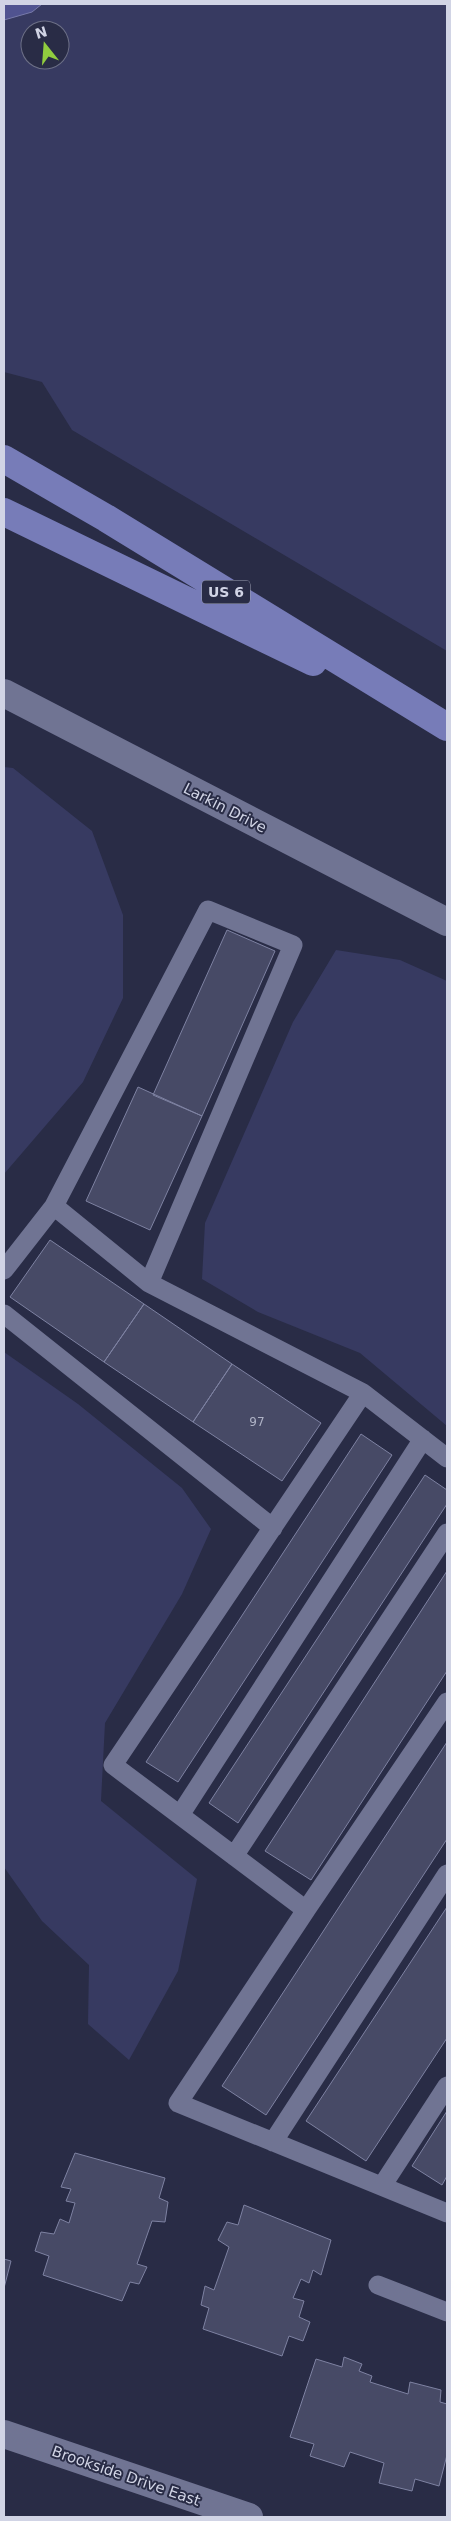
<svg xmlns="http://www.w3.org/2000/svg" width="451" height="2521" font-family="'DejaVu Sans',sans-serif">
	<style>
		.green { fill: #373a61; fill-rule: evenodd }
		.water { fill: #505390; stroke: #777aaa }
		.building { fill: #474a66; stroke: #7e82a2 }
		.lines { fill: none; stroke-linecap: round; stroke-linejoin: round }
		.service { stroke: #707493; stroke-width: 19 }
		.minor { stroke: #707493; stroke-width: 28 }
		.tertiary { stroke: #707493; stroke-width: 28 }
		.motorway { stroke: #777cb8; stroke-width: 28 }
		.labels { text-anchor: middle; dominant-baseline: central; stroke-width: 4; stroke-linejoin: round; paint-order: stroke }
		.number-label { font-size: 12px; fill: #aeb2c5 }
		.shield { fill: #292c46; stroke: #9fa2b5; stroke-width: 1 }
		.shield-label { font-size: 14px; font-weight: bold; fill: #d1d4e5 }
		.street-label { font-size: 15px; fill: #d1d4e5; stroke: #292c46 }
	</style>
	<rect width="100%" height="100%" fill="#292c46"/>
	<path class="green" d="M4,4H447V651L72,430L42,382L4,372ZM30,30H60V60H30Z
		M4,767L13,768L92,831L123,915V998L83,1082L4,1174Z
		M336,950L400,960L447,981V1426L360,1353L258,1312L202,1279L205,1223L293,1022Z
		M4,1352L78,1404L182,1488L211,1529L182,1594L105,1723L101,1801L197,1879L178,1971L129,2060L88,2024L89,1965L42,1921L4,1867Z"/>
	<path class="water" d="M4,4H42L32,12L4,20Z"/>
	<path class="building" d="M227,930L275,951L202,1116L153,1095Z
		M138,1087L202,1116L150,1230L86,1201Z
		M50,1240L144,1304L104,1362L10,1297Z
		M144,1304L232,1364L193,1422L104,1362Z
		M232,1364L321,1423L282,1481L193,1422Z
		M361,1434L392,1455L178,1782L146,1762Z
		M425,1475L447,1490V1504L238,1823L209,1803Z
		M447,1571V1671L311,1880L265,1851Z
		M447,1742V1839L266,2115L222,2086Z
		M447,1907V2038L366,2161L306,2121Z
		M447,2111V2176L442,2185L412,2166Z
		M75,2153L165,2178L159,2198L168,2202L165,2222L152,2221L137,2264L147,2267L139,2284L130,2282L122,2301L43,2275L49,2256L35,2251L41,2232L54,2234L60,2219L69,2223L75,2203L66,2201L71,2189L61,2187Z
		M244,2205L331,2240L321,2275L313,2270L309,2283L301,2279L293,2298L304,2301L299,2317L310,2322L303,2341L289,2336L282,2356L203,2329L209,2308L201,2305L205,2286L214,2290L229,2247L218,2240L227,2222L238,2225Z
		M4,2259L11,2261L4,2288Z
		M344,2357L362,2364L359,2371L372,2376L370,2382L408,2394L410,2382L441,2390L440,2402L447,2404V2455L439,2486L415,2479L412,2491L379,2483L384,2463L350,2452L344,2467L310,2456L314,2444L290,2437L316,2359L342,2367Z"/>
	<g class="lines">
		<path class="service" d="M54,1206L208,910L293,945L149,1283
			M4,1270L54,1206L149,1283L363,1393
			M4,1314L273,1528
			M447,1458L363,1393L113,1765L306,1910L178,2103L447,2213
			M180,1815L423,1439
			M234,1856L447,1533
			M306,1910L447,1702
			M273,2142L447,1874
			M382,2186L447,2086
			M378,2285L447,2312"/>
		<path class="minor" d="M4,2434L249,2517"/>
		<path class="tertiary" d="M4,693L447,922"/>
		<path class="motorway" d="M4,459L106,518L447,727
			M4,512L313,662"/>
	</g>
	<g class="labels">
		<g class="number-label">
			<text x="257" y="1422">97</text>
		</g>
		<rect class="shield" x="202" y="580.5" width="48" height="23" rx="4"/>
		<g class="shield-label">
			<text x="226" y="592">US 6</text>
		</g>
		<g class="street-label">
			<text transform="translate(225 808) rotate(27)">Larkin Drive</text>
			<text transform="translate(126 2476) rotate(19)">Brookside Drive East</text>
		</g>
	</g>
	<rect width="451" height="2521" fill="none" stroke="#d1d4e5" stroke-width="10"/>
	<g transform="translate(45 45) rotate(343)"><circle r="24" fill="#292c46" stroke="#6c6f86"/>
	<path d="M0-4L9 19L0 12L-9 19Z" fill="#91cd3f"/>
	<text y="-8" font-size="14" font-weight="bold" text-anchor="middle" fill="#d1d4e5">N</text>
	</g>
</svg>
